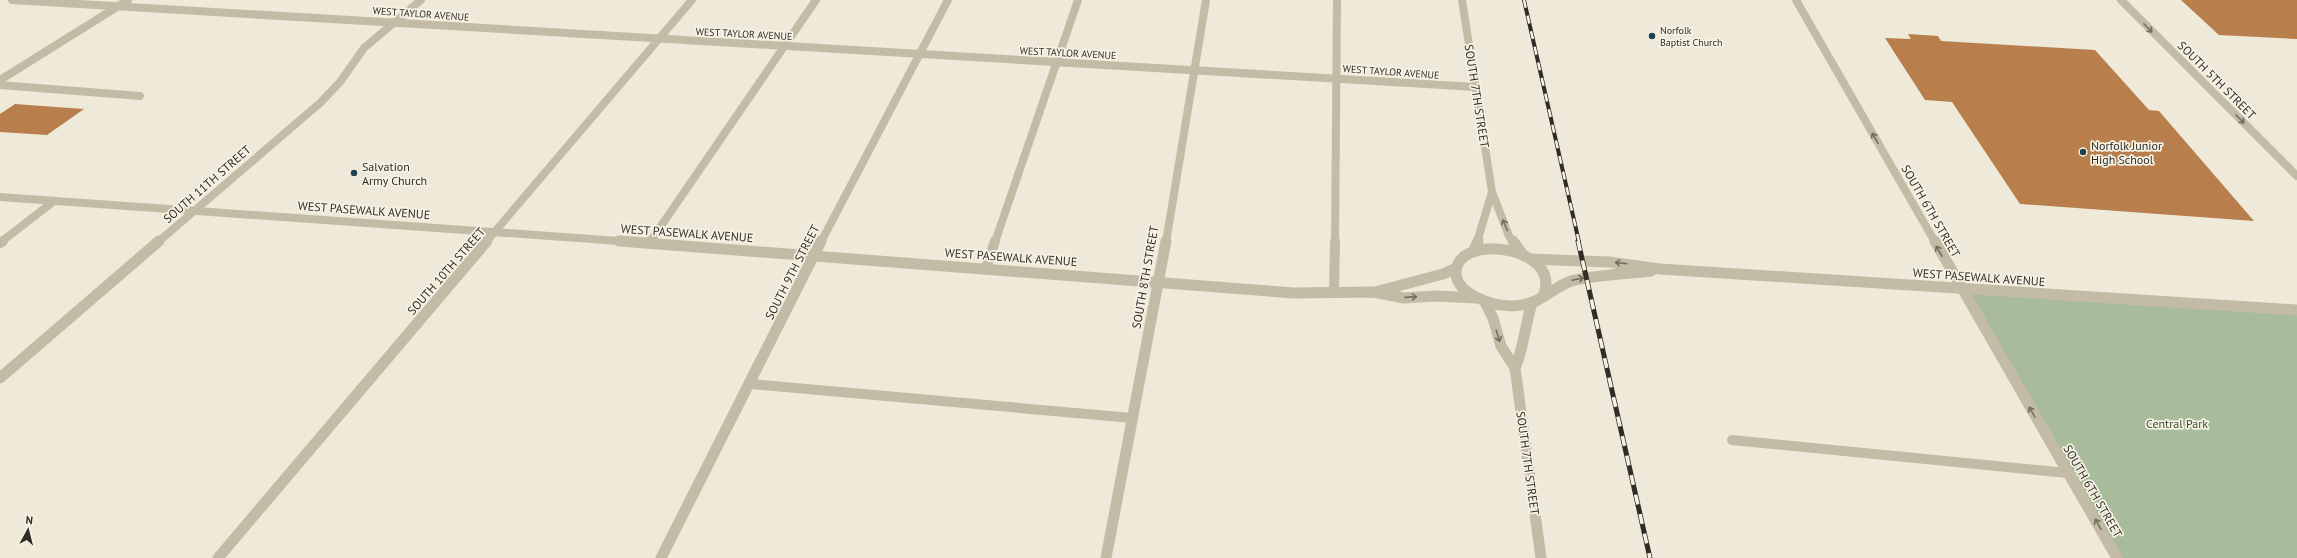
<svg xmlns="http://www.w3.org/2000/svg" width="2297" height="558" font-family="'PT Sans',sans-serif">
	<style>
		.green { fill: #a8bb9a }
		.building { fill: #b87f4c }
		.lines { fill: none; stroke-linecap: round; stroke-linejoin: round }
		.service-far1 { stroke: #c4bba6; stroke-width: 8 }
		.service { stroke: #c4bba6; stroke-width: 10 }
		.minor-far1 { stroke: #c4bba6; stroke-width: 8 }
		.minor { stroke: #c4bba6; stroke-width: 11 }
		.tertiary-far1 { stroke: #c4bba6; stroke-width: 8 }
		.tertiary { stroke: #c4bba6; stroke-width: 11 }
		.rail-far1-casing { stroke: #312c26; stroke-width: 4 }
		.rail-casing { stroke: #312c26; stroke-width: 5 }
		.rail-far1 { stroke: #f6f2e4; stroke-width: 2.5; stroke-dasharray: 8; stroke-linecap: butt }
		.rail { stroke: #f6f2e4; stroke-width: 3.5; stroke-dasharray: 10; stroke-linecap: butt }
		.oneway { stroke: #736c60 }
		.poi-dot { fill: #20404e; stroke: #f6f2e4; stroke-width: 1.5 }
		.labels { text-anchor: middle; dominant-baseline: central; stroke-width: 3.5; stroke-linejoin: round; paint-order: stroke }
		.far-street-label { font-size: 10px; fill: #312c26; stroke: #f6f2e4 }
		.far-poi-label { font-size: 10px; fill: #312c26; stroke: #f6f2e4; text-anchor: start }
		.street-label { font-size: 12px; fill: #312c26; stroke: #f6f2e4 }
		.poi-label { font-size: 12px; fill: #312c26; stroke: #f6f2e4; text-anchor: start }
		.park-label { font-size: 12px; fill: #394c2d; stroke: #f6f2e4 }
	</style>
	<rect width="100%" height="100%" fill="#eee9d8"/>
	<path class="green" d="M1961,289L2297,310V558H2117Z"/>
	<path class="building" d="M2181,0H2297V39L2219,35Z
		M1908,34L1938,36L1941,41L2095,50L2149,110L2159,111L2254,221L2020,204L1952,102L1925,100L1885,38L1911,39Z
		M15,104L84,109L47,135L0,132V114Z"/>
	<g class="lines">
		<path class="service-far1" d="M0,85L140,96
			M1,242L54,201
			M650,242L816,0
			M995,242L1078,0
			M1335,242L1337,0"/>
		<path class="service" d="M0,243L3,241
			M649,243L650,241
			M986,268L995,241
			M1334,293L1335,241
			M750,384L1132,418
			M1732,440L2068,473"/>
		<path class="minor-far1" d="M12,0L1476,87
			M1796,0L1935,242
			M2121,0L2297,176
			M0,80L128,0
			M158,242L320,103L340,82L364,48L421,0
			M486,242L692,0
			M821,242L948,0
			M1166,242L1206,0"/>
		<path class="minor" d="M1935,241L2117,558
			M0,378L159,241
			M218,558L487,241
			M661,558L821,241
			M1106,558L1166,241"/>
		<path class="tertiary-far1" d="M1462,0L1492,192L1509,236L1513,242
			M0,197L633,242
			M1477,242L1492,192"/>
		<path class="tertiary" d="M619,241L1294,293L1373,292L1404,298L1436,296L1477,298
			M1513,241L1524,256
			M1473,252L1478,241
			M1530,259L1609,262L1660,269L2297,310
			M1375,292L1443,274L1456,268
			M1543,296C1565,247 1456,231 1456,273C1456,284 1465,291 1474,296C1496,308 1522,310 1543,297C1553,291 1564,282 1575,280C1600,275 1626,274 1651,271
			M1485,302L1493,318L1501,346L1515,368L1541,558
			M1515,368C1524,347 1525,325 1532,303"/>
		<g class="rail-far1-casing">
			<path id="rail-far1" d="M1524,0L1579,242"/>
		</g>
		<g class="rail-casing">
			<path id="rail" d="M1578,241L1650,558"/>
		</g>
		<use href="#rail-far1" class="rail-far1"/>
		<use href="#rail" class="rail"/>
	</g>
	<defs><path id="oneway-shaft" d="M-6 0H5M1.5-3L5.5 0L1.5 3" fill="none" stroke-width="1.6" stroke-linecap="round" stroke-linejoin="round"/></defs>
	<g class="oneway">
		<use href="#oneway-shaft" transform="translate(2148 28) rotate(45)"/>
		<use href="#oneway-shaft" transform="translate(2240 119) rotate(45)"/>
		<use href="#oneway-shaft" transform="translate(1875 138) rotate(-120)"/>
		<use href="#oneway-shaft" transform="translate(1505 225) rotate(-112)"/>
		<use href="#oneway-shaft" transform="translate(1939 251) rotate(-120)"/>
		<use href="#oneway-shaft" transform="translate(1621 263) rotate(-173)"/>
		<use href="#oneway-shaft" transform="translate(1578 279) rotate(-12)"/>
		<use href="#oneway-shaft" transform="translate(1411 297) rotate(-4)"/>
		<use href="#oneway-shaft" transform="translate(1498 336) rotate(73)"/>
		<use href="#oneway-shaft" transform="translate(2032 412) rotate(-120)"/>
		<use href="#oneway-shaft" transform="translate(2098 524) rotate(-120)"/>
	</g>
	<g class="poi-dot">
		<circle cx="1652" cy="36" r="4"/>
		<circle cx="2083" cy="152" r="4"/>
		<circle cx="354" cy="173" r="4"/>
	</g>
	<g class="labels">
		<g class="far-street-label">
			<text transform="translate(421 14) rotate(4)">WEST TAYLOR AVENUE</text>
			<text transform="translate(744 34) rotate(3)">WEST TAYLOR AVENUE</text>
			<text transform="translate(1068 53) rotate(3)">WEST TAYLOR AVENUE</text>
			<text transform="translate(1391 72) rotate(4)">WEST TAYLOR AVENUE</text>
		</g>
		<g class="far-poi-label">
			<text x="1660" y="30">Norfolk<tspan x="1660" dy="12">Baptist Church</tspan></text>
		</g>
		<g class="street-label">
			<text transform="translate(2217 80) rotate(45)">SOUTH 5TH STREET</text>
			<text transform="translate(1477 96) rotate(81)">SOUTH 7TH STREET</text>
			<text transform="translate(207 184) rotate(-41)">SOUTH 11TH STREET</text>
			<text transform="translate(364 210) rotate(4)">WEST PASEWALK AVENUE</text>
			<text transform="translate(1931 211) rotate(60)">SOUTH 6TH STREET</text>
			<text transform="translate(687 233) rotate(4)">WEST PASEWALK AVENUE</text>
			<text transform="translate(1011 257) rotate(4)">WEST PASEWALK AVENUE</text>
			<text transform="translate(446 271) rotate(-49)">SOUTH 10TH STREET</text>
			<text transform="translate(792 272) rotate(-63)">SOUTH 9TH STREET</text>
			<text transform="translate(1145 277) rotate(-80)">SOUTH 8TH STREET</text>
			<text transform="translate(1979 277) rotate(4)">WEST PASEWALK AVENUE</text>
			<text transform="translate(1528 463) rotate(82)">SOUTH 7TH STREET</text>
			<text transform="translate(2093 491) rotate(60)">SOUTH 6TH STREET</text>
		</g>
		<g class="poi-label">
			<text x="2091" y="145">Norfolk Junior<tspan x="2091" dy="14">High School</tspan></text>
			<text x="362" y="166">Salvation<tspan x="362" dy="14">Army Church</tspan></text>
		</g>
		<g class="park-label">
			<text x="2177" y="423">Central Park</text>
		</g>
	</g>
	<g transform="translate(28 530) rotate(7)" stroke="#f6f2e4" stroke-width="3" paint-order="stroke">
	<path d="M0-3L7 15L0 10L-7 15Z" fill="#312c26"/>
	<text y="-6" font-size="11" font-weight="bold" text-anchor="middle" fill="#312c26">N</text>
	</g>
</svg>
